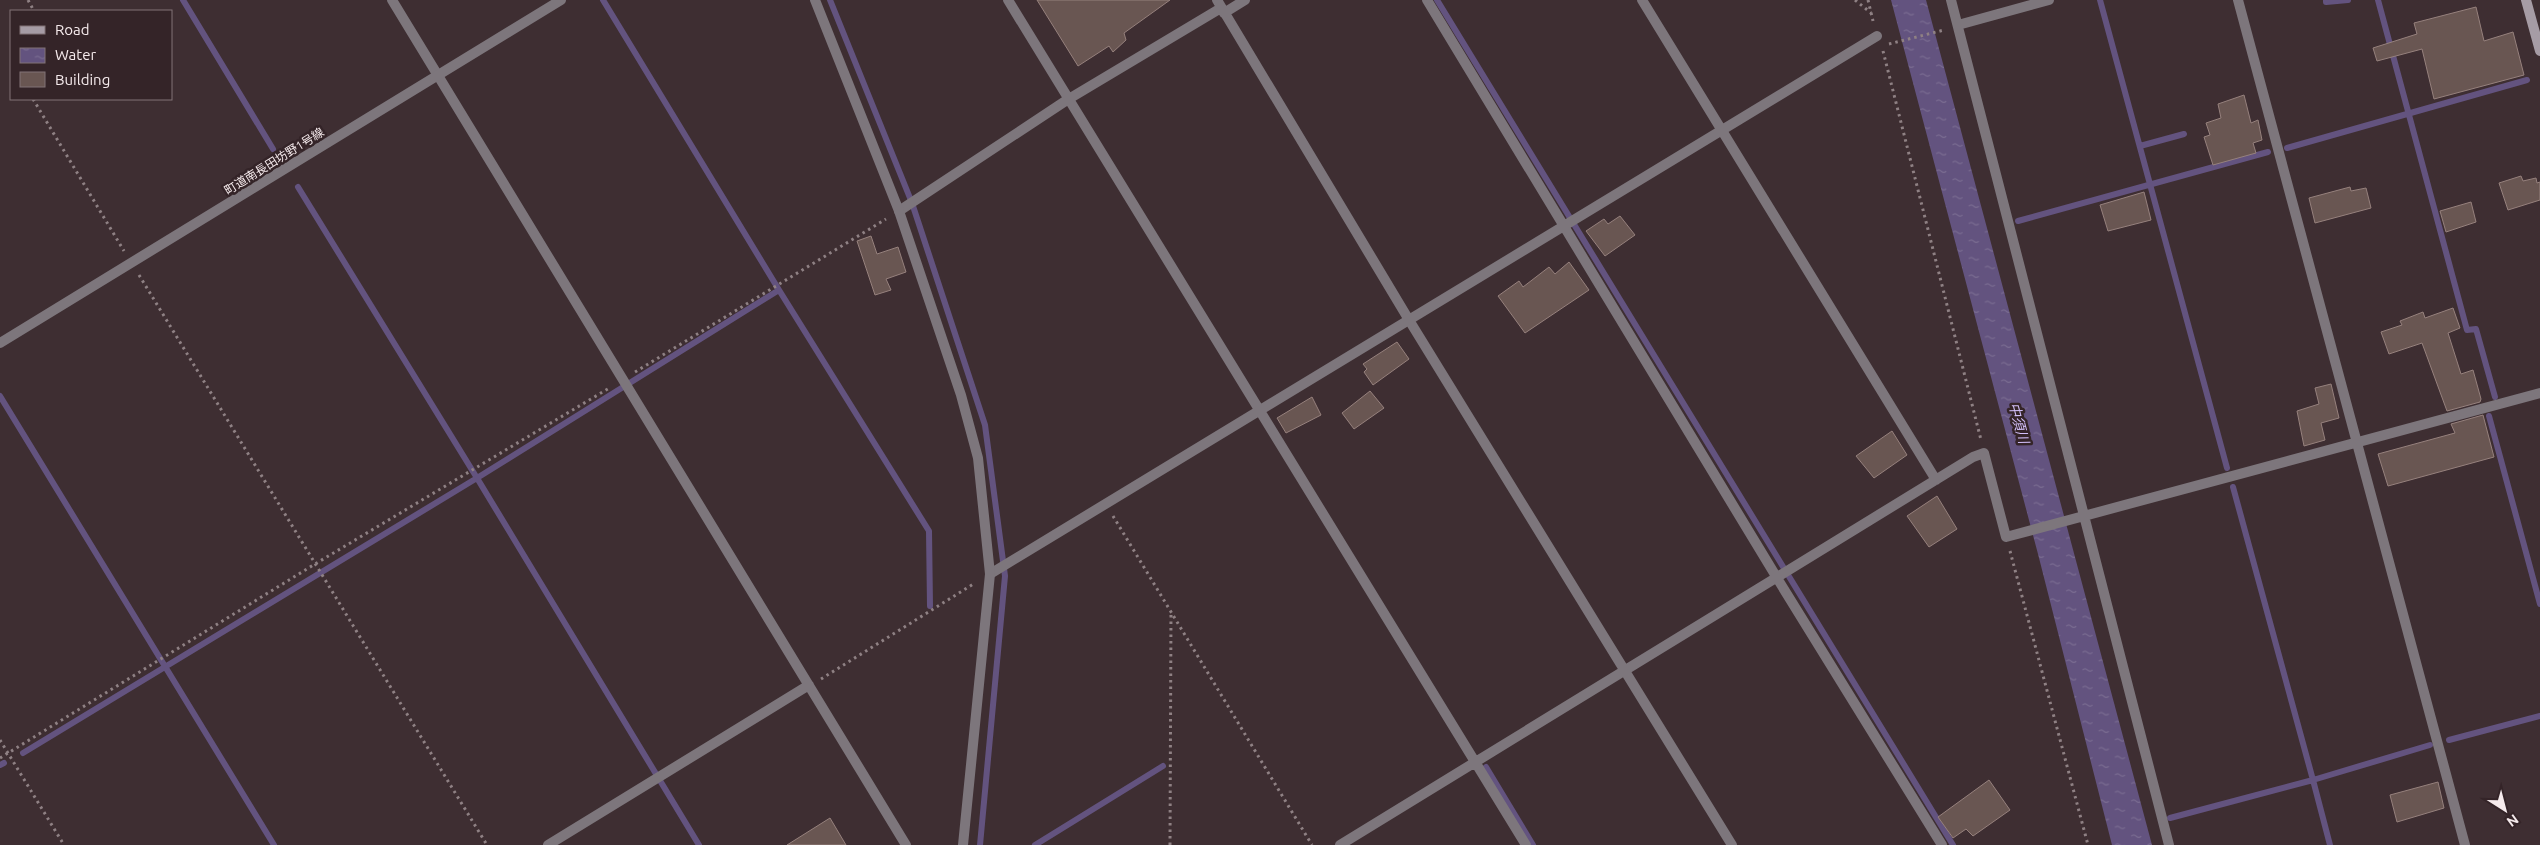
<svg xmlns="http://www.w3.org/2000/svg" width="2540" height="845" font-family="Ubuntu,'Noto Sans JP',sans-serif">
	<style>
		.water { fill: url(#water-ripples) }
		.lines { fill: none; stroke-linecap: round; stroke-linejoin: round }
		.stream { stroke: #63537f; stroke-width: 6 }
		.building { fill: #695652; stroke: #96817d }
		.path { stroke: #8f8184; stroke-width: 3; stroke-dasharray: 2.5 4; stroke-linecap: butt }
		.minor { stroke: #7d767c; stroke-width: 10 }
		.tertiary { stroke: #7d767c; stroke-width: 10 }
		.secondary { stroke: #a69ca5; stroke-width: 10 }
		.labels { text-anchor: middle; dominant-baseline: central; stroke-width: 5; stroke-linejoin: round; paint-order: stroke }
		.street-label { font-size: 12px; fill: #f5eaec; stroke: #342428 }
		.water-label { font-size: 14px; font-style: italic; fill: #d2bff9; stroke: #342428 }
	</style>
	<defs>
		<pattern id="water-ripples" width="26" height="14" patternUnits="userSpaceOnUse" patternTransform="scale(1.25)"><rect width="26" height="14" fill="#63537f"/><path d="M2 4q2-2 4 0t4 0M15 11q2-2 4 0t4 0" fill="none" stroke="#7a6c91"/></pattern>
	</defs>
	<rect width="100%" height="100%" fill="#3e2e32"/>
	<path class="water" d="M1891,0H1926L2152,845H2112L2038,554Z"/>
	<g class="lines">
		<path class="stream" d="M183,0L273,149
			M603,0L779,290
			M830,0L912,203L985,425L1005,576L980,845
			M1437,0L1953,845
			M2100,0L2227,468
			M2326,0V2L2348,0
			M2378,0L2467,330L2476,329L2495,397
			M2140,146L2184,134
			M2287,148L2527,80
			M298,187L477,478L779,290L929,531L930,606
			M2018,221L2268,152
			M0,396L274,845
			M2489,416L2540,604
			M2233,487L2313,780L2430,745
			M2449,740L2540,716
			M23,753L477,478L699,845
			M0,765L4,763
			M1486,767L1533,845
			M2170,818L2313,780L2330,845
			M1035,845L1163,766"/>
	</g>
	<path class="building" d="M1037,0H1170L1124,33L1126,40L1113,52L1109,46L1078,66Z
		M2476,7L2484,41L2513,32L2524,75L2434,99L2422,49L2377,61L2373,48L2417,34L2414,23Z
		M2244,95L2251,123L2258,120L2262,140L2253,143L2256,153L2213,165L2204,137L2210,135L2206,123L2221,118L2218,104Z
		M2521,176L2523,181L2536,178L2537,183L2540,182V200L2508,210L2499,183Z
		M2350,187L2351,191L2366,188L2371,208L2315,223L2309,198Z
		M2144,192L2151,220L2108,231L2100,205Z
		M2471,202L2476,222L2446,232L2440,211Z
		M1620,216L1635,235L1605,256L1586,231L1604,219L1608,224Z
		M871,236L877,254L898,247L906,272L886,279L891,290L875,295L857,241Z
		M1569,262L1589,290L1525,333L1498,296L1519,281L1523,287L1549,267L1555,274Z
		M2453,308L2460,328L2448,333L2461,374L2473,370L2481,399L2480,402L2447,411L2422,343L2389,354L2381,332L2402,325L2400,321L2423,312L2425,318Z
		M1397,342L1409,359L1373,385L1364,372L1367,369L1363,364Z
		M2331,384L2339,418L2321,423L2325,440L2304,446L2297,411L2319,404L2315,388Z
		M1370,391L1384,408L1354,429L1342,413Z
		M1312,397L1321,415L1286,433L1277,418Z
		M2483,415L2494,457L2388,486L2378,454L2455,433L2451,424Z
		M1892,431L1907,455L1874,478L1856,456Z
		M1937,496L1957,529L1929,547L1907,516Z
		M1989,780L2010,810L1973,836L1966,829L1953,838L1938,817Z
		M2438,782L2444,808L2397,822L2390,795Z
		M830,818L846,845H787Z"/>
	<g class="lines">
		<path class="path" d="M28,0L34,11
			M1855,0L1871,13
			M1868,0L1873,21
			M1889,44L1944,30
			M1883,51L1981,440
			M33,99L124,251
			M139,275L487,845
			M635,372L886,219
			M1113,516L1312,845
			M2010,551L2088,845
			M821,679L975,583
			M0,740L64,845
			M0,758L315,564L611,387
			M1170,845L1171,611"/>
		<path class="minor" d="M392,0L906,845
			M1008,0L1526,845
			M1217,0L1409,320L1732,845
			M1427,0L1777,578L1942,845
			M1642,0L1936,480
			M1951,0L2169,845
			M2238,0L2465,845
			M1224,13L1245,0
			M1958,25L2049,0
			M899,211L1067,100L1221,8
			M990,574L1877,36
			M548,845L809,685
			M1340,845L1973,457L1984,453L2006,537L2540,393"/>
		<path class="tertiary" d="M815,0L899,211L961,395L978,458L990,574L963,845
			M0,343L561,0"/>
		<path class="secondary" d="M2526,0L2540,51"/>
	</g>
	<g class="labels">
		<g class="street-label">
			<text transform="translate(274 161) rotate(-32)">町道南長田坊野1号線</text>
		</g>
		<g class="water-label">
			<text transform="translate(2019 423) rotate(75)">中須川</text>
		</g>
	</g>
	<rect x="10" y="10" width="162" height="90" fill="#342428" stroke="#817376"/>
	<rect x="20" y="26" width="25" height="8" fill="#a69ca5" stroke="#817376"/>
	<text x="55" y="35" font-size="15" fill="#f5eaec">Road</text>
	<rect x="20" y="48" width="25" height="15" fill="url(#water-ripples)" stroke="#817376"/>
	<text x="55" y="60" font-size="15" fill="#f5eaec">Water</text>
	<rect x="20" y="72" width="25" height="15" fill="#695652" stroke="#817376"/>
	<text x="55" y="85" font-size="15" fill="#f5eaec">Building</text>
	<g transform="translate(2505 810) rotate(144)" stroke="#342428" stroke-width="4" paint-order="stroke">
	<path d="M0-4L9 19L0 12L-9 19Z" fill="#f5eaec"/>
	<text y="-8" font-size="14" font-weight="bold" text-anchor="middle" fill="#f5eaec">N</text>
	</g>
</svg>
